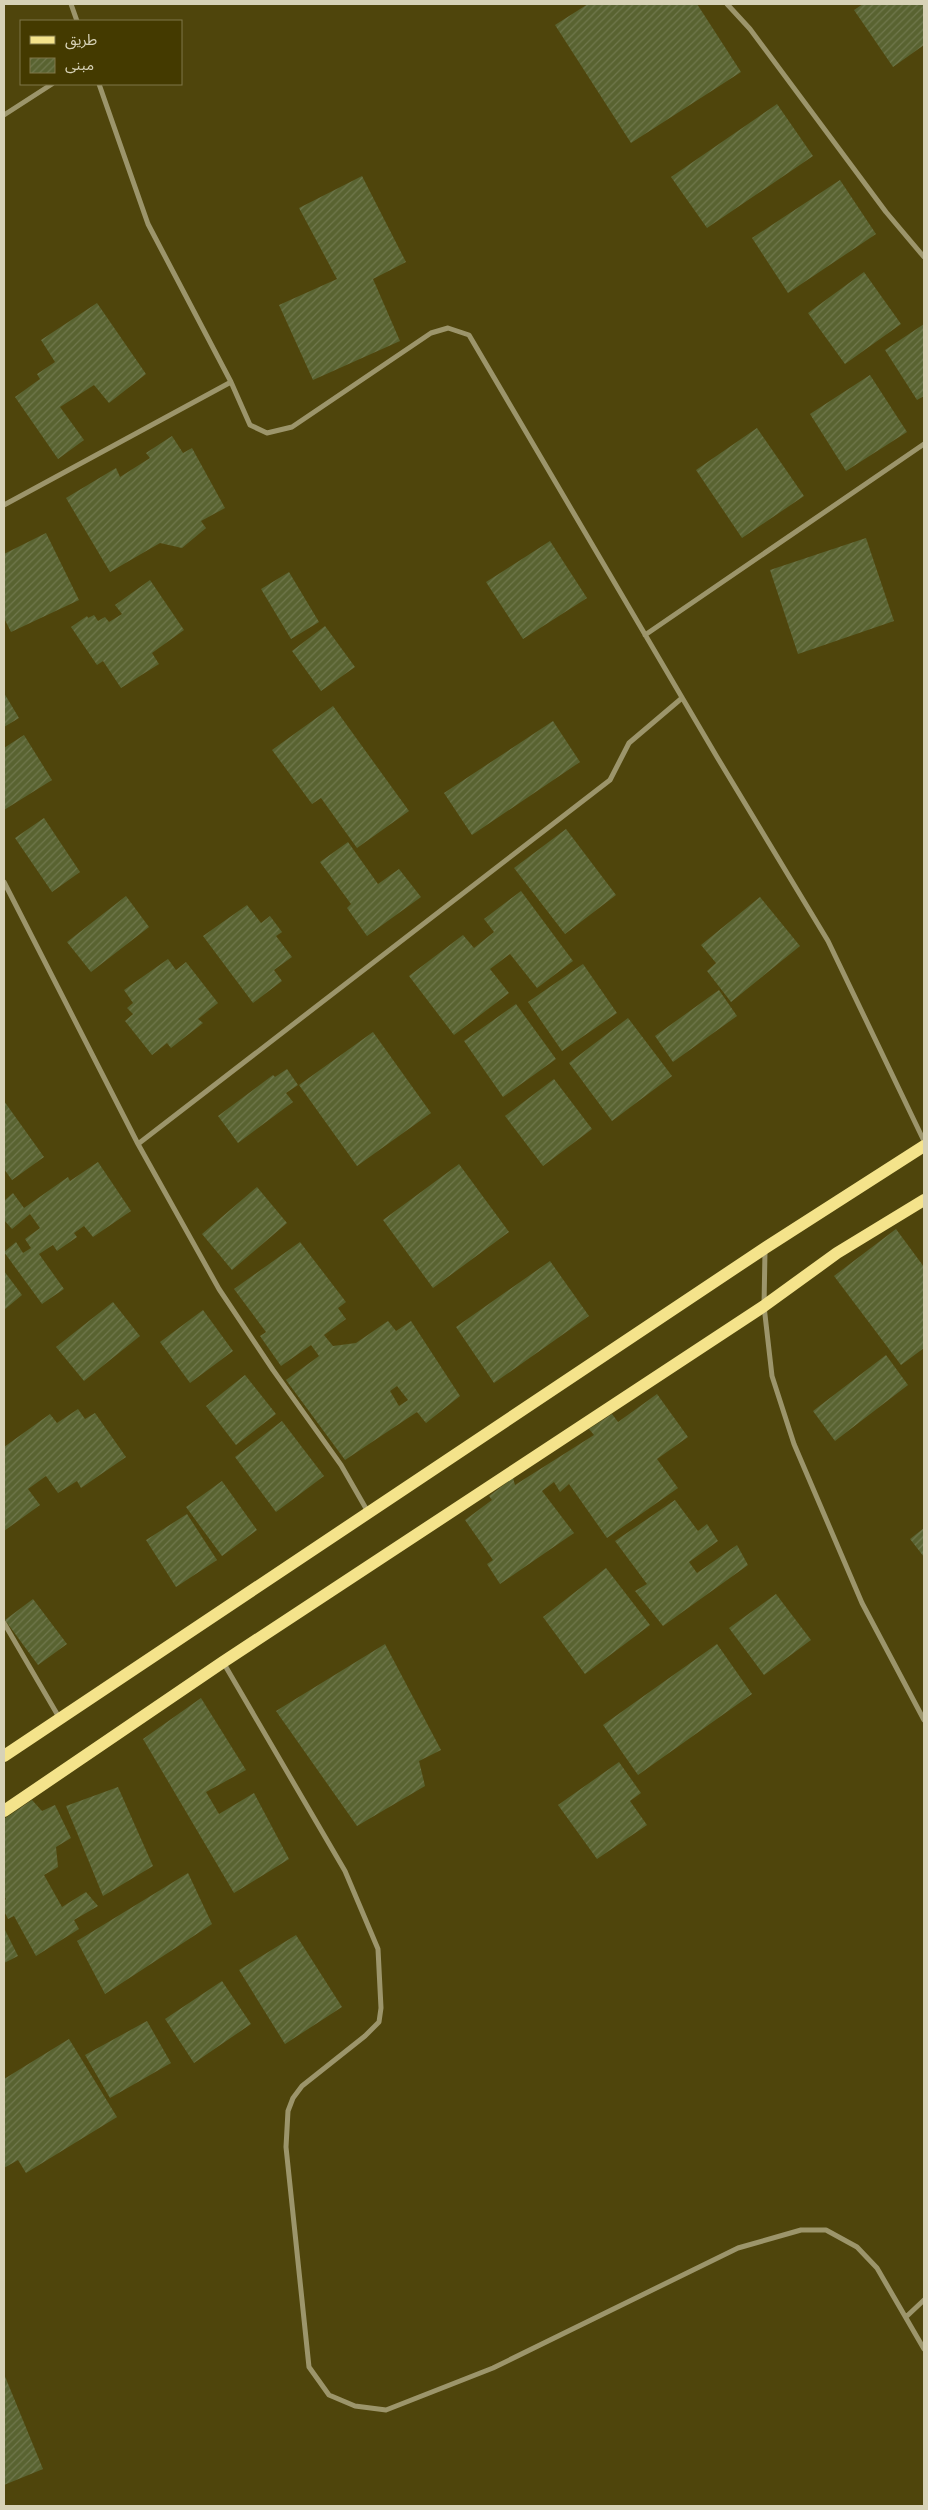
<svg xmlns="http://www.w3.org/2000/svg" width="928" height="2510" font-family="Lato,'Noto Sans Arabic',sans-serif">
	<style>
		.building { fill: url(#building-hatch); fill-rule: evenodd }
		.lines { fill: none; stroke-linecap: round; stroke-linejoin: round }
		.street { stroke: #9c956b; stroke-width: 5 }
		.primary { stroke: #f4e38b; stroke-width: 12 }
	</style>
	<defs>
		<pattern id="building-hatch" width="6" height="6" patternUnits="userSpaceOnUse" patternTransform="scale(1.25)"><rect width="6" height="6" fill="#596331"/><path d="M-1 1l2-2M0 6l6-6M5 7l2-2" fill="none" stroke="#70784d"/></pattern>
	</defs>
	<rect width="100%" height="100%" fill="#4f450c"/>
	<path class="building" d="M588,4H697L741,72L631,143L555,25Z
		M863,4H924V45L893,67L854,10Z
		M777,104L813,156L707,228L671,177Z
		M362,176L406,262L373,279L400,341L313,380L279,305L337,279L299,208Z
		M840,180L876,234L788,293L752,238Z
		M864,272L901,324L845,364L808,313Z
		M97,303L146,374L109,403L94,385L60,407L84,440L58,459L15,397L40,379L37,374L55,362L41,340Z
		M924,324V396L917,400L885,350Z
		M870,375L907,432L846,471L810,414Z
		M757,428L804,496L742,538L696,470Z
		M172,436L183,453L192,448L225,508L201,521L206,528L182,548L160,543L110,572L66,498L116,468L120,477L150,458L146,453Z
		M46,533L79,600L11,632L4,618V554Z
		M866,538L894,621L798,654L770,570Z
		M550,541L587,598L523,639L486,582Z
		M289,572L319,622L291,639L261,589Z
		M150,580L184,630L152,653L159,664L121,688L103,661L97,665L71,627L87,616L88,618L94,615L98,621L105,617L109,622L122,614L115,605Z
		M325,626L355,667L321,691L292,651Z
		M4,693L19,718L4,727Z
		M333,706L409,811L357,848L321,798L312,804L272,750Z
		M553,721L580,762L472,835L444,793Z
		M24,735L52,780L4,810V748Z
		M44,818L80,872L52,892L15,838Z
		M566,829L616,895L565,934L514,868Z
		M348,842L378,884L399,869L421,897L367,936L347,908L351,904L320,862Z
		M521,891L573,961L537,988L510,954L490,969L509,993L454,1035L409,976L463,935L474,948L494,932L484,919Z
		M126,896L149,927L91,972L67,942Z
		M760,897L800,946L731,1002L707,971L716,963L701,945Z
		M247,905L261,923L270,916L282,932L276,936L292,957L274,970L282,981L253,1003L203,936Z
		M168,959L176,970L186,962L218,1003L198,1019L203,1023L171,1048L167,1043L152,1055L125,1021L133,1014L127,1008L133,1003L124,990Z
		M583,964L617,1013L562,1051L528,1002Z
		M719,990L737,1016L673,1062L655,1036Z
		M516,1004L556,1059L503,1097L464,1041Z
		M628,1018L672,1076L612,1121L569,1063Z
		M373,1032L431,1113L357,1166L299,1085Z
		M287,1069L298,1085L286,1093L293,1102L238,1143L218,1116L273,1075L275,1077Z
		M554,1079L592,1129L543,1166L505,1116Z
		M4,1101L44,1157L12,1180L4,1169Z
		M98,1162L131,1211L93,1237L84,1226L74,1233L77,1237L57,1251L53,1245L39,1254L64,1289L42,1304L4,1252L16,1242L23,1253L31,1248L25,1239L40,1228L30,1214L12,1229L4,1220V1201L13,1193L24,1208L68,1177L70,1181Z
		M459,1164L509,1232L433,1288L383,1220Z
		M257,1187L287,1223L232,1270L202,1234Z
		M896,1229L924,1267V1348L901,1365L834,1276Z
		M300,1242L346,1302L338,1308L346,1319L324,1335L333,1346L356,1343L388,1321L396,1331L411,1321L460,1396L426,1423L417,1412L345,1460L286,1380L319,1356L311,1345L281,1366L260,1336L266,1332L234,1289ZM397,1386L408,1400L399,1406L390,1391Z
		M550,1261L589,1316L494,1383L456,1327Z
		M4,1271L22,1295L4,1310Z
		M113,1302L140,1336L84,1381L56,1347Z
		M203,1310L233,1351L190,1383L160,1342Z
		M886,1355L908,1385L835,1441L813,1411Z
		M245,1375L276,1414L236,1445L206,1406Z
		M657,1394L688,1437L657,1459L678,1488L607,1538L569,1484L560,1492L554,1482L542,1491L574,1533L500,1584L487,1564L493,1560L465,1520L492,1500L489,1496L513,1478L515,1485L594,1435L589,1429L612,1414L618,1422Z
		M78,1409L85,1419L95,1413L126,1457L81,1488L77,1481L58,1493L46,1476L28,1489L40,1505L4,1531V1447L50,1414L57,1423Z
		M282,1421L324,1476L276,1512L235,1457Z
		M222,1481L257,1530L222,1556L186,1507Z
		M675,1500L698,1531L707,1524L718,1541L689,1562L697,1573L737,1545L748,1565L663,1626L635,1591L647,1584L615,1541Z
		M187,1514L217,1560L176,1587L146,1540Z
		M924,1528V1557L910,1539Z
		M606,1568L650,1625L585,1674L543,1617Z
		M776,1594L811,1640L764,1675L729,1628Z
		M33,1599L67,1644L38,1665L5,1620Z
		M385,1644L441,1750L419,1761L425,1786L357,1826L276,1711Z
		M717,1644L752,1694L638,1775L603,1725Z
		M201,1698L246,1770L206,1792L219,1814L254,1793L289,1859L234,1893L143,1739Z
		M619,1762L641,1793L630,1801L647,1825L597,1859L558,1805Z
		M118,1787L153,1866L103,1896L66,1806Z
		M32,1800L42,1811L55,1805L71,1838L56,1847L58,1867L44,1875L62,1907L86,1892L98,1906L74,1920L79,1929L36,1956L14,1916L8,1919L4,1911V1901L6,1899L4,1896V1819Z
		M188,1873L212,1924L105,1994L77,1941Z
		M4,1928L18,1956L4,1963Z
		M296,1935L342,2007L285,2044L239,1970Z
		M222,1981L251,2024L194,2063L165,2019Z
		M147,2021L171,2063L110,2098L85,2055Z
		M69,2039L117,2117L26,2173L18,2160L4,2168V2079Z
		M4,2374L43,2469L4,2485Z"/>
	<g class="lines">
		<path class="street" d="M71,4L77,21
			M727,4L750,29L886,212L924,257
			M99,84L148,224L231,382L250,425L267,433L292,427L431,333L448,328L469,335L717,757L828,941L924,1141
			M4,115L52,84
			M4,505L231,382
			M645,635L924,444
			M4,882L138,1144L219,1289L273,1370L341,1465L368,1512
			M138,1144L610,780L629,743L682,698
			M765,1251L764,1306L772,1376L794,1444L862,1603L924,1720
			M4,1623L60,1719
			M223,1662L345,1871L378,1949L381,2008L379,2022L365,2036L302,2086L293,2098L288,2111L286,2147L309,2367L329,2395L355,2406L386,2410L493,2368L738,2248L801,2230H826L857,2247L877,2268L924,2349
			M907,2316L924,2300"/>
		<path class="primary" d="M4,1756L765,1248L924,1146
			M4,1811L223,1662L764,1306L837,1253L924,1200"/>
	</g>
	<rect width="928" height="2510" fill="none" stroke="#d7d2b7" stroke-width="10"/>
	<rect x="20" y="20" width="162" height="65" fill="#443a00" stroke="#7f7749"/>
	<rect x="30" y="36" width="25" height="8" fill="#f4e38b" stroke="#7f7749"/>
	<text x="65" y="45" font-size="15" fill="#d7d2b7">طريق</text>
	<rect x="30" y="58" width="25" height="15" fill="url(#building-hatch)" stroke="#7f7749"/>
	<text x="65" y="70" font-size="15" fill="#d7d2b7">مبنى</text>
</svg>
